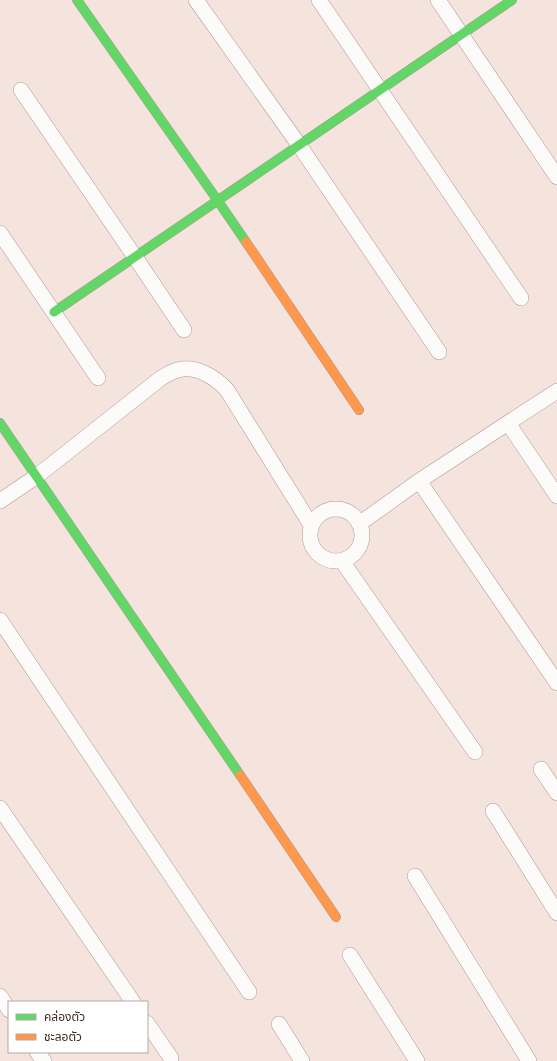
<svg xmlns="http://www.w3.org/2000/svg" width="557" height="1061" font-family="Cabin,'Noto Sans Thai',sans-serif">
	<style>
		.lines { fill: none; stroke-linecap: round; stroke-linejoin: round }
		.street-casing { stroke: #ad9a91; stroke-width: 16 }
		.fast-casing { stroke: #ad9a91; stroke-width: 10 }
		.slow-casing { stroke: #ad9a91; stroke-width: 10 }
		.street { stroke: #fdfbfa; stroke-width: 15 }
		.fast { stroke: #63d668; stroke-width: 9 }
		.slow { stroke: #ff974d; stroke-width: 9 }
	</style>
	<rect width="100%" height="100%" fill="#f4e4dd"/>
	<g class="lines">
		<g class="street-casing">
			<path id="street" d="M196,0L299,145L439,352
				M319,0L521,298
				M438,0L557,177
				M21,90L135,257L184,330
				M0,233L98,378
				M508,423L557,496
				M419,481L557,683
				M0,501L37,476L161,378C167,375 172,371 178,370C196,365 215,377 227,390L311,525
				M310 535a26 26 0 1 1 52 0a26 26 0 1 1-52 0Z
				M359,524L419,481L557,391
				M342,561L475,752
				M0,620L249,992
				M541,769L557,793
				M0,808L133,1002
				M493,811L557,913
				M415,876L529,1061
				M350,955L417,1061
				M0,996L9,1010
				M147,1023L171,1058
				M279,1024L302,1061
				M37,1052L44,1061"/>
		</g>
		<g class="fast-casing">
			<path id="fast" d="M77,0L218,201L246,242
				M54,312L512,0
				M0,423L240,775"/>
		</g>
		<g class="slow-casing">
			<path id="slow" d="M246,242L359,410
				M240,775L336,917"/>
		</g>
		<use href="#street" class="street"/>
		<use href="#fast" class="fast"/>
		<use href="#slow" class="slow"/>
	</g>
	<rect x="8" y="1001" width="140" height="52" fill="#ffffff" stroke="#b4a9a4"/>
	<rect x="16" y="1014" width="20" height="6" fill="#63d668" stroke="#b4a9a4"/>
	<text x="44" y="1021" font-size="12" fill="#43271b">คล่องตัว</text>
	<rect x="16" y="1034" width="20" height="6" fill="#ff974d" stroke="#b4a9a4"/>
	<text x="44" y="1041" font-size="12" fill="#43271b">ชะลอตัว</text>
</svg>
